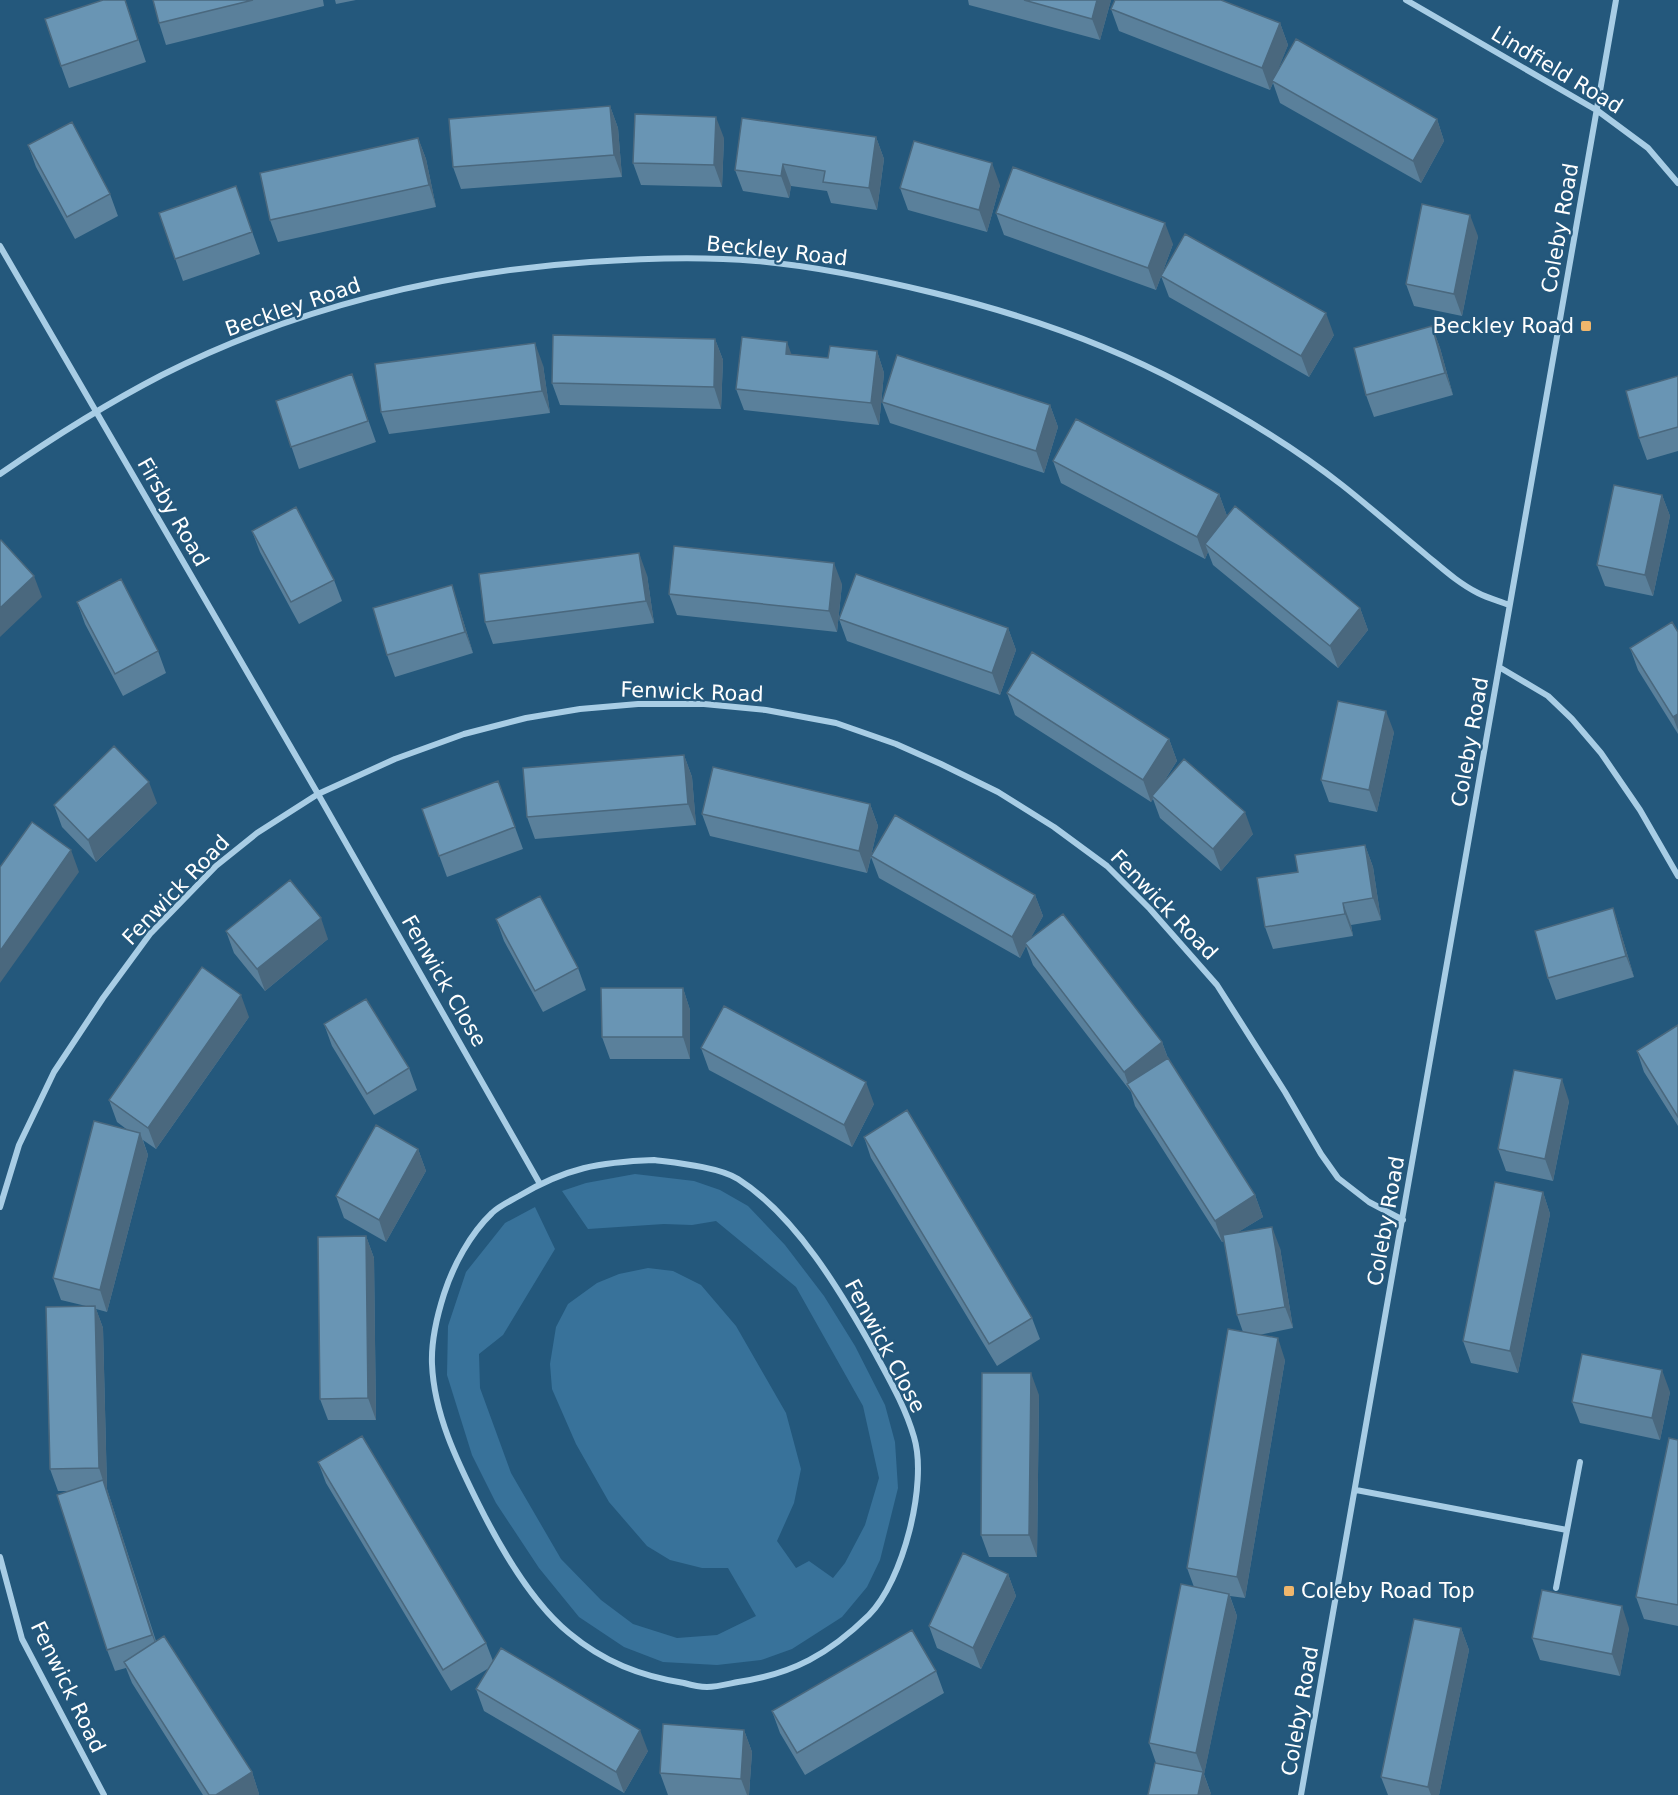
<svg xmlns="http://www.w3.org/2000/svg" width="1678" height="1795" font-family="'DejaVu Sans',sans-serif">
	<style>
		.green { fill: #38729a }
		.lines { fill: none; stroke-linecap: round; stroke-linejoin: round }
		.minor { stroke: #a8cde5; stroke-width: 6 }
		.wall { fill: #5a809b }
		.shaded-wall { fill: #4a687e }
		.building { fill: #6995b4; stroke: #4a687e; stroke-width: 1.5 }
		.poi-dot { fill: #efb66c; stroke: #24587c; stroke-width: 2 }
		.labels { text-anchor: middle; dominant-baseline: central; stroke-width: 4.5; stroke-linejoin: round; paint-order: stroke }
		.street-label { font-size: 21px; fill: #fff; stroke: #24587c }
		.poi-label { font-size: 21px; fill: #fff; stroke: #24587c; text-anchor: end }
	</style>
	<rect width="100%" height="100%" fill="#24587c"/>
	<path class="green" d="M635,1174L694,1181L720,1190L748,1206L785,1245L824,1296L855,1346L885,1405L895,1442L898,1488L880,1560L867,1587L842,1617L792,1649L761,1660L717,1665L663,1662L624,1647L579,1617L539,1568L496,1503L472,1455L447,1375L448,1326L466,1272L505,1223L535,1207L555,1249L503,1335L479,1354L480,1388L511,1473L561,1559L601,1600L633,1624L677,1638L717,1635L756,1616L728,1568H702L670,1560L647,1546L609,1502L576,1444L552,1389L550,1364L556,1327L568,1304L597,1283L619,1274L648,1268L673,1271L701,1285L736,1326L786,1413L801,1469L794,1503L777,1541L796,1568L809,1561L833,1578L845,1563L865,1525L879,1478L863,1406L796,1287L716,1221L692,1225L664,1224L588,1229L562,1191L586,1183Z"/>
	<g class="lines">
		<path class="minor" d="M1406,0L1598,111L1648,148L1678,183
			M0,246L318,794L540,1184
			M0,474C52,438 106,404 162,375C294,308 443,272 590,262C645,258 701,256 756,261C816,266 876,279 934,293C1021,314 1103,342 1182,384C1235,412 1295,448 1342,485C1370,507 1397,531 1425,554C1442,568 1458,583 1478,593C1488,598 1499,601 1509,605
			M1499,667L1548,696L1572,719L1601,753L1640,810L1678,876
			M654,1160C677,1163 719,1167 738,1179C796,1216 841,1292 874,1351C889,1379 905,1406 914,1437C928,1483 903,1581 869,1615C829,1654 793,1674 738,1682C728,1684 717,1687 707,1687C699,1687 691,1685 684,1683C640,1676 604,1662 569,1633C531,1602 501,1549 479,1505C457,1461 434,1414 432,1364C431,1340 437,1316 444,1294C453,1266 470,1234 492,1213C499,1206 510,1201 519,1196C566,1168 599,1162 654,1160Z
			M0,1207L19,1145L54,1072L103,998L150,934L216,866L257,833L318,794L395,759L464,734L526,718L580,709L638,704H704L766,710L836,723L896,744L941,764L998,792L1054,827L1107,866L1150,909L1217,985L1285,1092L1321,1154L1338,1178L1369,1202L1403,1220
			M1356,1490L1567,1530
			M0,1557L22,1639L104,1795
			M1556,1588L1580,1462
			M1301,1795L1616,0"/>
	</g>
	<path class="wall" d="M125,0L146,62L69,88L61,66Z
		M153,0H323L324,6L166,45L159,23Z
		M335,0H356L336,4Z
		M968,0H1111L1100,40L969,5Z
		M1111,9L1280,23L1288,45L1275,76L1437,119L1444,141L1421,183L1280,103L1273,83L1270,90L1119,31Z
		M610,106L618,128L622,177L461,189L453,167Z
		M876,137L884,159L877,210L831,203L827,191L791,186L789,198L743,191L735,170Z
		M418,138L426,159L436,207L278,242L270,220Z
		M724,138L722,187L641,185L633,163Z
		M28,145L110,194L118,216L75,239L36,167Z
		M1000,185L987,232L908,210L900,188Z
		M236,186L260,254L183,281L159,213Z
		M996,213L1173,244L1156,290L1004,235Z
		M1478,236L1462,316L1414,306L1406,284Z
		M1161,276L1334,335L1309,377L1169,297Z
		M1432,326L1440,348L1453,395L1374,417L1366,395Z
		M715,339L723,360L721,409L560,405L552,383Z
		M877,351L884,373L879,425L744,410L736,389L791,354L828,358Z
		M543,365L550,413L389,434L381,412Z
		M352,374L376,442L299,469L276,401Z
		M1678,376V451L1647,460L1639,438Z
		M882,402L1050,405L1058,427L1044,473L890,423Z
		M1053,461L1219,494L1227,516L1360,608L1368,630L1338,668L1213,565L1208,552L1205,559L1061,483Z
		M1662,495L1670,516L1653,596L1605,586L1597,565Z
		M252,531L334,580L342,601L299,624L260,552Z
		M647,575L654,623L493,644L485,622Z
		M842,584L837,632L677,615L669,594Z
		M77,602L158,651L166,673L123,696L85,624Z
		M459,607L473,653L395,677L387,655Z
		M839,619L1008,628L1016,650L1000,695L847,641Z
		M1678,632V734L1638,670L1630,648Z
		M1007,693L1169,739L1177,761L1161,786L1253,834L1221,871L1160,818L1153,799L1151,802L1015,715Z
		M1394,732L1377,812L1329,802L1321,780Z
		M684,755L692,777L696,825L535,839L527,817Z
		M498,781L523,849L447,877L422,809Z
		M157,803L96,862L62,827L54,805Z
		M870,804L878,826L871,856L1035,895L1043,916L1030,939L1162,1042L1168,1058L1255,1195L1263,1217L1238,1232L1280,1248L1293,1328L1259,1335L1285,1360L1245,1598L1230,1596L1237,1616L1204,1774L1211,1794L1156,1763L1149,1743L1194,1587L1187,1568L1243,1332L1237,1315L1224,1241L1222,1242L1135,1106L1131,1092L1033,965L1026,946L1020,958L879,878L871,857L867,873L710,836L702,814Z
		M1365,845L1373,867L1381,920L1351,925L1353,936L1273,949L1265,927L1298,872Z
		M1613,908L1620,930L1634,977L1556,1000L1548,978Z
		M496,919L578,968L586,990L543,1012L504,941Z
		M226,931L328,939L265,991L234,953Z
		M683,988L690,1010V1059H610L602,1037Z
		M249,1017L156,1149L143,1140L148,1155L107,1312L96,1309L103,1328L107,1489L156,1641L252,1772L259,1794L258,1795H203L132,1683L126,1668L115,1671L107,1650L70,1491H58L50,1469L86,1306L61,1300L53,1278L129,1131L117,1122L109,1100Z
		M324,1024L409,1068L417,1090L374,1115L332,1046Z
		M1678,1025V1126L1644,1072L1637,1051Z
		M701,1048L874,1104L852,1147L709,1070Z
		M1569,1101L1553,1181L1506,1171L1498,1149Z
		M864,1137L1032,1318L1040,1339L997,1366L871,1158Z
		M418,1149L426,1171L386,1242L344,1218L336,1196Z
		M1543,1192L1550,1214L1518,1373L1471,1363L1463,1341Z
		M366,1236L374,1258L376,1420H328L320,1399Z
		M1670,1392L1660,1440L1580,1423L1572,1402Z
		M1039,1395L1037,1557H989L981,1535Z
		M1678,1440V1626L1644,1619L1636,1597Z
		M318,1462L486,1643L493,1661L648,1751L624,1793L484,1711L476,1689L489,1668L451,1691L326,1483Z
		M1008,1574L1016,1596L981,1669L937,1648L929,1626Z
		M1461,1628L1469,1650L1439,1795H1388L1381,1777Z
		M1629,1628L1620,1676L1540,1660L1532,1638Z
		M936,1671L944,1693L805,1775L780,1733L772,1711Z
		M744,1730L752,1752L749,1795H668L660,1773Z"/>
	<path class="shaded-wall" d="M1097,0H1111L1100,40L1092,19Z
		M1280,23L1288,45L1270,90L1262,68Z
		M610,106L618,128L622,177L614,155Z
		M716,117L724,138L722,187L714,165Z
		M1437,119L1444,141L1421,183L1413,161Z
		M876,137L884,159L877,210L869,188Z
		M418,138L426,159L436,207L429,185Z
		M992,163L1000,185L987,232L979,210Z
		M783,164L791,186L789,198L781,176Z
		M1470,215L1478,236L1462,316L1454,294Z
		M1165,223L1173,244L1156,290L1148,268Z
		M1326,313L1334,335L1309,377L1301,356Z
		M1432,326L1440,348L1453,395L1445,373Z
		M715,339L723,360L721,409L714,387Z
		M787,342L795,364L786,354Z
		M535,343L543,365L550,413L542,391Z
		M877,351L884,373L879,425L871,403Z
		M1050,405L1058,427L1044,473L1036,451Z
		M1219,494L1227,516L1205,544L1208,552L1205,559L1197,537Z
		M1662,495L1670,516L1653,596L1645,575Z
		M639,553L647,575L654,623L646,601Z
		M834,563L842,584L837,632L829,611Z
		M34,576L42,597L0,637V608Z
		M452,585L459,607L473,653L465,632Z
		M1360,608L1368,630L1338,668L1330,646Z
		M1008,628L1016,650L1000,695L992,673Z
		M1386,711L1394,732L1377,812L1369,790Z
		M1678,714V730L1673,717Z
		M1169,739L1177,761L1153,798L1152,796L1153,799L1151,802L1143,780Z
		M684,755L692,777L696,825L688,804Z
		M149,782L157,803L96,862L88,840Z
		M870,804L878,826L867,873L859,851Z
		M1245,812L1253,834L1221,871L1213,849Z
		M1365,845L1373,867L1381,920L1373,898Z
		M71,850L79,872L0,983V951Z
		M1035,895L1043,916L1027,945L1025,943L1026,946L1020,958L1012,937Z
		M1343,903L1351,925L1353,936L1345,914Z
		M1613,908L1620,930L1634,977L1626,956Z
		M321,918L328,939L265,991L257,969Z
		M683,988L690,1010V1059L683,1037Z
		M241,995L249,1017L156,1149L148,1128Z
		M1162,1042L1170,1064L1129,1086L1124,1072Z
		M1562,1079L1569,1101L1553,1181L1545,1159Z
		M866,1082L874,1104L852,1147L844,1125Z
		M140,1133L148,1155L107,1312L100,1290Z
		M418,1149L426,1171L386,1242L379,1220Z
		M1543,1192L1550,1214L1518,1373L1510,1351Z
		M1255,1195L1263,1217L1222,1242L1215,1221Z
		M1272,1227L1280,1248L1293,1328L1285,1307Z
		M366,1236L374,1258L376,1420L368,1398Z
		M95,1306L103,1328L107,1489L160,1656L152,1635L99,1468Z
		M1278,1338L1285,1360L1245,1598L1237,1577Z
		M1662,1370L1670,1392L1660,1440L1652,1418Z
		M1031,1373L1039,1395L1037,1557L1029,1535Z
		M1008,1574L1016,1596L981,1669L973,1648Z
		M1229,1594L1237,1616L1204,1775L1196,1753Z
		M1622,1606L1629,1628L1620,1676L1612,1654Z
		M1461,1628L1469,1650L1439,1795H1431L1428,1787Z
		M640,1730L648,1751L624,1793L616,1772Z
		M744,1730L752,1752L749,1795H747L741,1779Z
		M252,1772L259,1794L258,1795H216Z
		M1203,1772L1211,1794L1210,1795H1198Z"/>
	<path class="building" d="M103,0H125L138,40L61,66L45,19Z
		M153,0H253L159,23Z
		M1024,0H1097L1092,19Z
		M1115,0H1221L1280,23L1262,68L1111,9Z
		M1296,39L1437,119L1413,161L1272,81Z
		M610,106L614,155L453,167L449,119Z
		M635,114L716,117L714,165L633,163Z
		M742,118L876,137L869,188L823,182L825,171L783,164L781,176L735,170Z
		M72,122L110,194L67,217L28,145Z
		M418,138L429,185L270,220L260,173Z
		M914,141L992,163L979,210L900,188Z
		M1013,167L1165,223L1148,268L996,213Z
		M236,186L252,232L175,259L159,213Z
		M1422,204L1470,215L1454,294L1406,284Z
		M1185,234L1326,313L1301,356L1161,276Z
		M1432,326L1445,373L1366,395L1354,348Z
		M553,335L715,339L714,387L552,383Z
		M742,337L787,342L786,354L828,358L830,346L877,351L871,403L736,389Z
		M535,343L542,391L381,412L375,364Z
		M897,355L1050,405L1036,451L882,402Z
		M352,374L368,421L291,447L276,401Z
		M1678,376V427L1639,438L1626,391Z
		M1076,419L1219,494L1197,537L1053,461Z
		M1614,485L1662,495L1645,575L1597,565Z
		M1235,506L1360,608L1330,646L1205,544Z
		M296,507L334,580L291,602L252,531Z
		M1,540L34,576L0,608V541Z
		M674,546L834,563L829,611L669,594Z
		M639,553L646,601L485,622L479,574Z
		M856,574L1008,628L992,673L839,619Z
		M121,579L158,651L115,674L77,602Z
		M452,585L465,632L387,655L373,608Z
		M1672,622L1678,632V714L1673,717L1630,648Z
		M1032,652L1169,739L1143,780L1007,693Z
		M1338,701L1386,711L1369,790L1321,780Z
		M114,746L149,782L88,840L54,805Z
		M684,755L688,804L527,817L523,768Z
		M1184,759L1245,812L1213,849L1152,796Z
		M713,767L870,804L859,851L702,814Z
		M498,781L515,827L439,856L422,809Z
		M895,815L1035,895L1012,937L871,856Z
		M32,822L71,850L0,951V867Z
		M1365,845L1373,898L1343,903L1345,914L1265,927L1257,878L1298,872L1295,855Z
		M290,880L321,918L257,969L226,931Z
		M540,896L578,968L535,991L496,919Z
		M1613,908L1626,956L1548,978L1535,931Z
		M1063,914L1162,1042L1124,1072L1025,943Z
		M202,967L241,995L148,1128L109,1100Z
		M601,988H683V1037H602Z
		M366,999L409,1068L367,1094L324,1024Z
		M724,1006L866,1082L844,1125L701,1048Z
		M1678,1025V1117L1637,1051Z
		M1168,1058L1255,1195L1215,1221L1127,1084Z
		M1514,1070L1562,1079L1545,1159L1498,1149Z
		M907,1110L1032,1318L989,1344L864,1137Z
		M94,1121L140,1133L100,1290L53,1278Z
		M376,1125L418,1149L379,1220L336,1196Z
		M1495,1182L1543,1192L1510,1351L1463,1341Z
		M1272,1227L1285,1307L1237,1315L1223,1235Z
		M366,1236L368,1398L320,1399L318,1237Z
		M95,1306L99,1468L50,1469L46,1307Z
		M1228,1329L1278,1338L1237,1577L1187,1568Z
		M1582,1354L1662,1370L1652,1418L1572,1402Z
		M982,1373H1031L1029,1535H981Z
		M362,1436L486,1643L443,1670L318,1462Z
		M1669,1438L1678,1440V1605L1636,1597Z
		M103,1480L152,1635L107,1650L57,1495Z
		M963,1553L1008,1574L973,1648L929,1626Z
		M1181,1584L1229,1594L1196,1753L1149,1743Z
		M1542,1590L1622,1606L1612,1654L1532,1638Z
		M1414,1619L1461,1628L1428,1787L1381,1777Z
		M912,1630L936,1671L797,1753L772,1711Z
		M164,1636L252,1772L216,1795H209L124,1662Z
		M501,1648L640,1730L616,1772L476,1689Z
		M663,1724L744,1730L741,1779L660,1773Z
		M1155,1763L1203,1772L1198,1795H1148Z"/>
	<g class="poi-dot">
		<rect x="1580" y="320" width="12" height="12" rx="3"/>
		<rect x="1283" y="1585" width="12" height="12" rx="3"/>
	</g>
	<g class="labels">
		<g class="street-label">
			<text transform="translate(1557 70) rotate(31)">Lindfield Road</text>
			<text transform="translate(1560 228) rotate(-80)">Coleby Road</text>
			<text transform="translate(777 251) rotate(6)">Beckley Road</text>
			<text transform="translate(293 307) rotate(-19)">Beckley Road</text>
			<text transform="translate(173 512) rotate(60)">Firsby Road</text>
			<text transform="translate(692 692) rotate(2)">Fenwick Road</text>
			<text transform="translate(1470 742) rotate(-80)">Coleby Road</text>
			<text transform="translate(176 890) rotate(-46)">Fenwick Road</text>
			<text transform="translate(1164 905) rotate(46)">Fenwick Road</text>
			<text transform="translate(444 981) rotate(60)">Fenwick Close</text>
			<text transform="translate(1386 1221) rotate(-80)">Coleby Road</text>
			<text transform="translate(885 1346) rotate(62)">Fenwick Close</text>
			<text transform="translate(68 1687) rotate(64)">Fenwick Road</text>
			<text transform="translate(1300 1711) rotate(-80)">Coleby Road</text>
		</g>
		<g class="poi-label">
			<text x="1574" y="326">Beckley Road</text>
			<text x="1301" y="1591" text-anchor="start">Coleby Road Top</text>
		</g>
	</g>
</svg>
